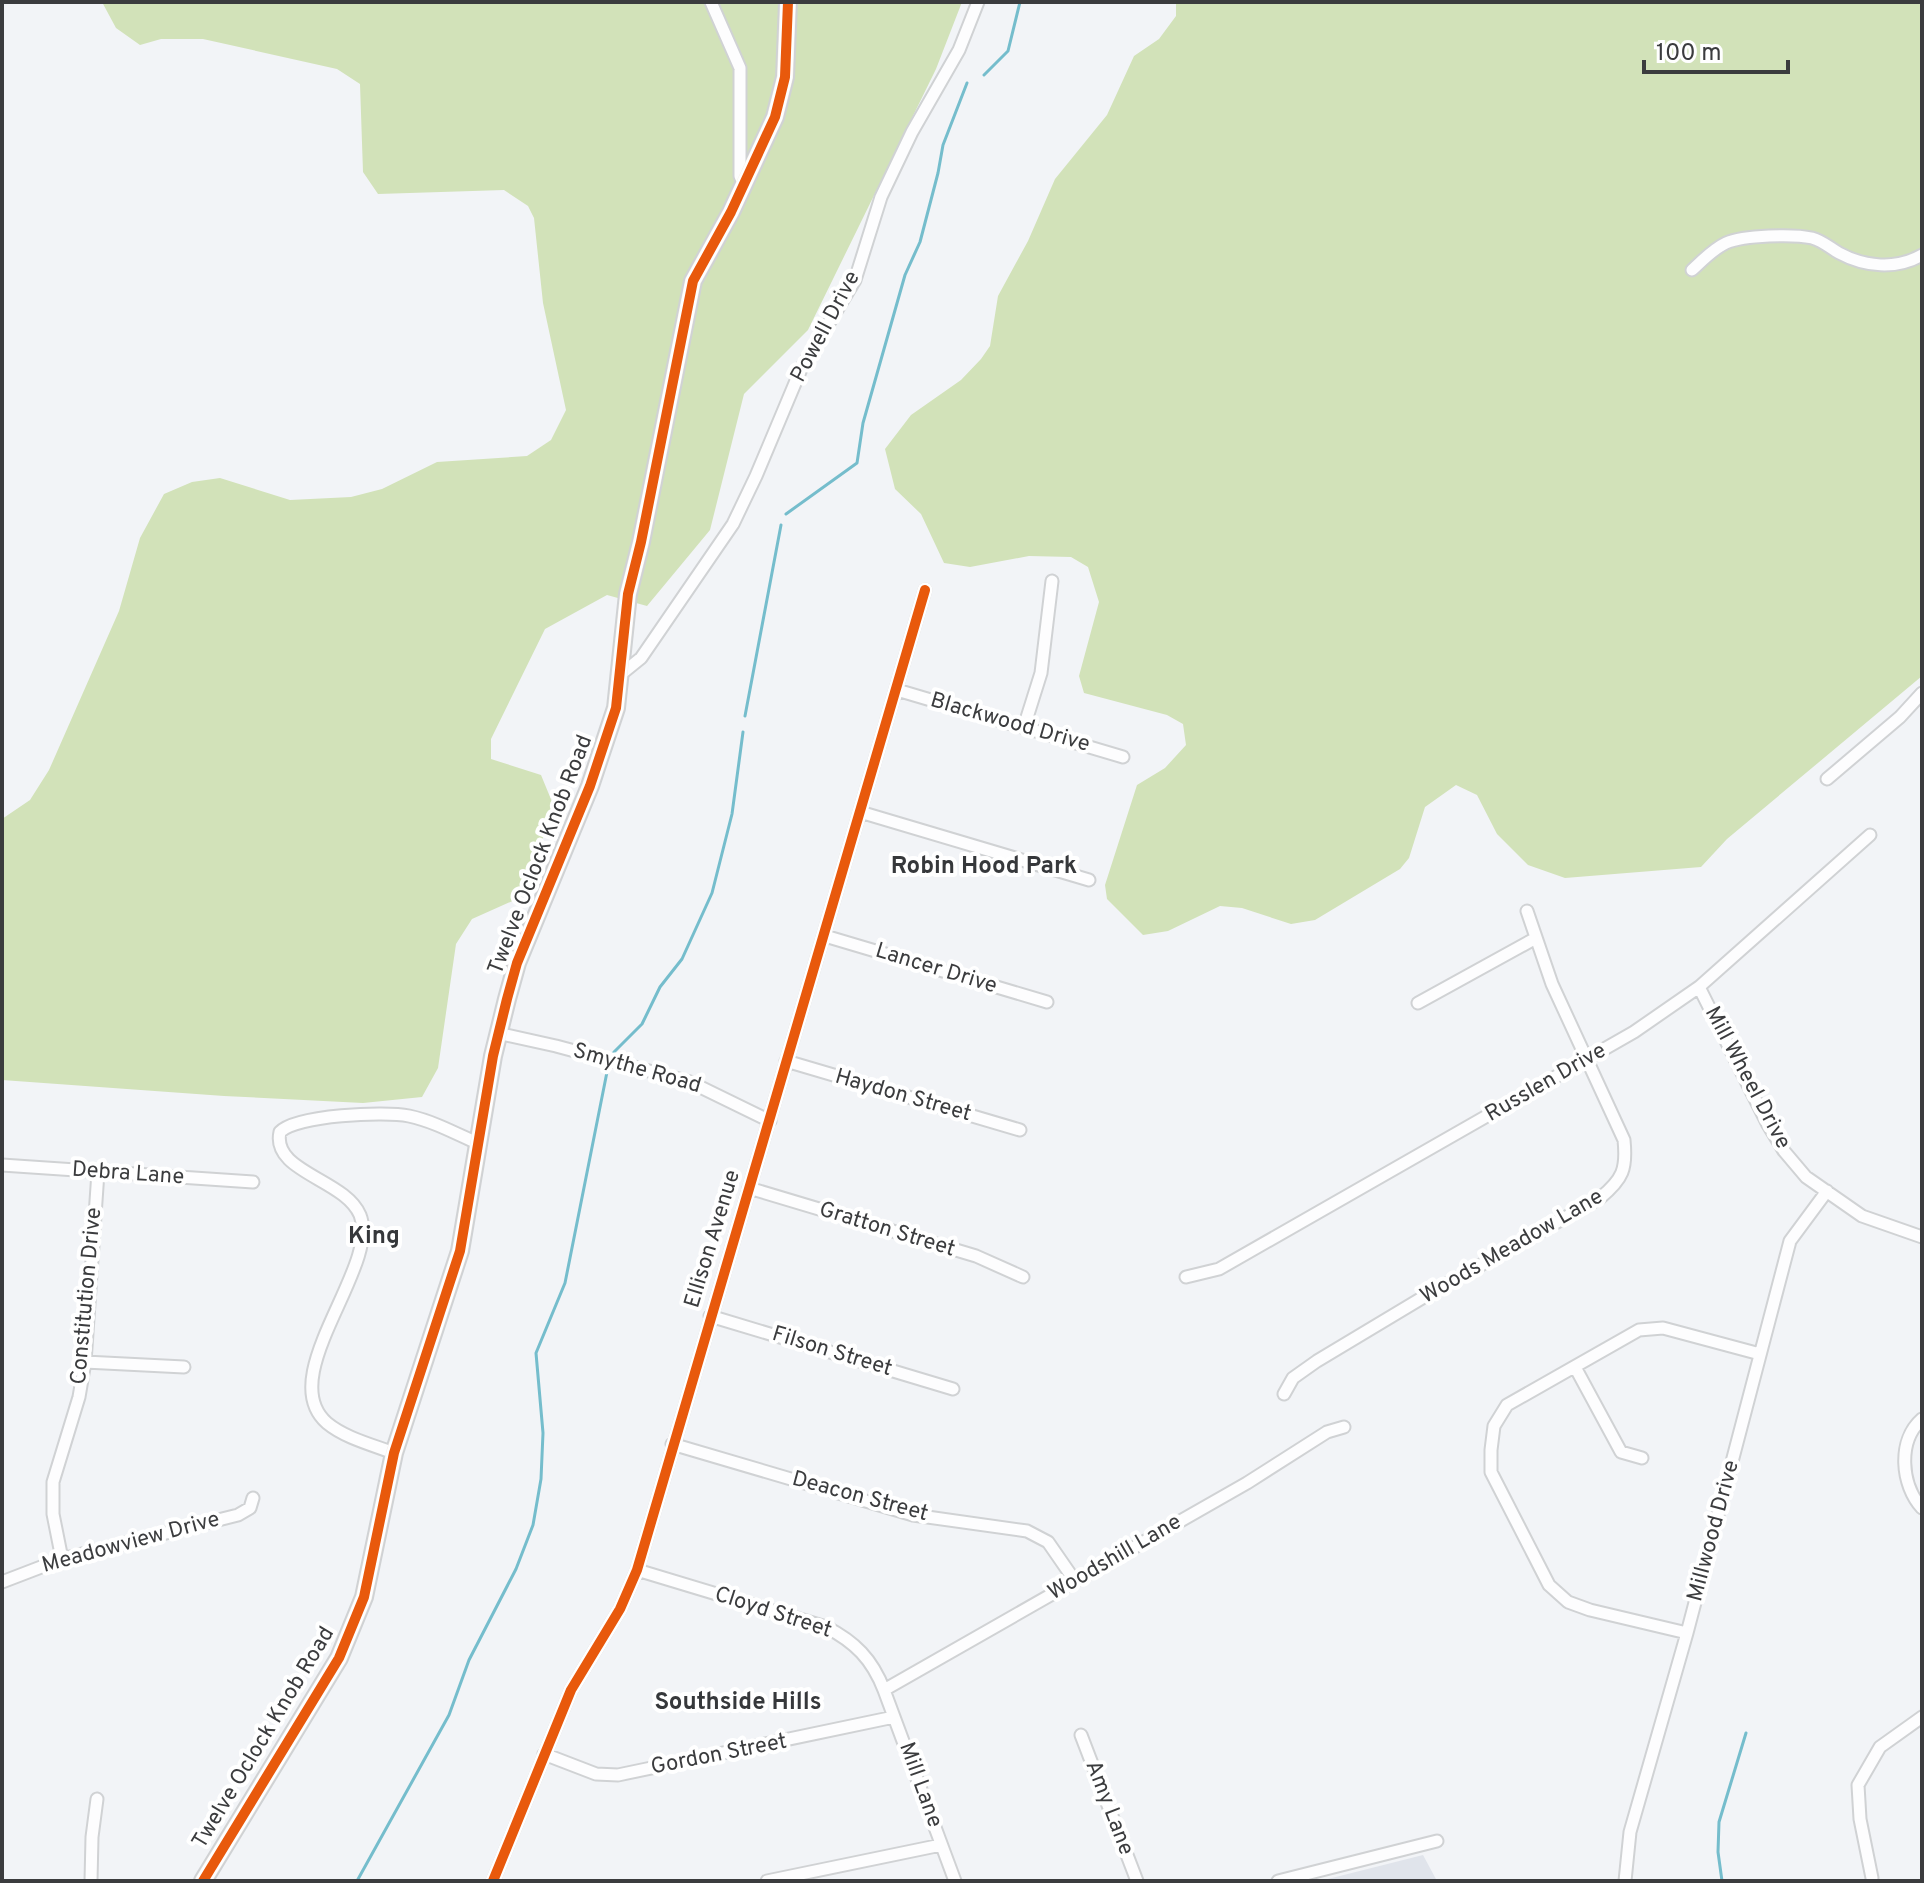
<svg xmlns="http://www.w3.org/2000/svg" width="1924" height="1883" font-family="Overpass,sans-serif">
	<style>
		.built { fill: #e0e4eb }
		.green { fill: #d2e2b9 }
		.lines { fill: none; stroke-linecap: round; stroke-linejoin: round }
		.stream { stroke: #75bdcc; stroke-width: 3 }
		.street-casing { stroke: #d0d2d4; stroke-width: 15 }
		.secondary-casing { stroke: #d0d2d4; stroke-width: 20 }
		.street { stroke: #fdfdfe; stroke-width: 11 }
		.secondary { stroke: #f4f0ec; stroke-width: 16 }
		.cycleway-casing { stroke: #fff; stroke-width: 15 }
		.cycleway { stroke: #e8590c; stroke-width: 10 }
		.labels { text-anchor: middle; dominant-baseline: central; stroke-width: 8; stroke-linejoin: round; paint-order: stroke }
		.street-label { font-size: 22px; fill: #3b3c3e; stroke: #fff }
		.neighbourhood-label { font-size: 24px; font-weight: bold; fill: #36383b; stroke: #fff }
	</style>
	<rect width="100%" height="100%" fill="#f2f4f7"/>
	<path class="built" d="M1423,1855L1437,1881H1320Z"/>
	<path class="green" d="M102,2H962L936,69L808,330L744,394L710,530L647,606L607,595L545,629L491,739V759L541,775L555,809L517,899L472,919L456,944L438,1068L422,1097L363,1103L224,1096L2,1080V819L30,800L49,770L119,611L140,538L164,494L192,482L220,478L290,500L351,497L382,489L437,462L527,456L551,440L566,410L543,303L534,218L528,206L504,190L378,194L363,172L360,84L337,69L203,39H161L140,45L116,28Z
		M1176,2H1922V676L1727,839L1701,867L1565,878L1528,865L1497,834L1477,795L1456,785L1425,807L1409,858L1400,869L1315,920L1291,924L1242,908L1220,906L1168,931L1143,935L1107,899L1105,885L1137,785L1165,768L1186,745L1183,724L1167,715L1084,693L1079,676L1099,602L1088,567L1071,557L1029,556L970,567L944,563L921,514L895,489L885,449L911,415L961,380L981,359L990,346L998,296L1028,241L1055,179L1107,115L1134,56L1159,39L1176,16Z"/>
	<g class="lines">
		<path class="stream" d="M984,75L1008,51L1020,2
			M786,514L857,463L863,423L905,275L920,242L938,173L943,145L967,83
			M745,716L781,525
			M614,1052L642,1024L660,987L682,959L712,893L732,814L743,732
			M357,1881L449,1715L469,1660L516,1569L533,1525L541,1479L543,1433L536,1353L565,1283L607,1072
			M1722,1881L1718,1852L1719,1822L1746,1733"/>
		<g class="street-casing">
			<path id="street" d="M711,2L740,68V176L744,186
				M1692,270C1703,260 1713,249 1726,243C1744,235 1794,234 1812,238C1823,241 1830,248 1839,253C1865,267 1896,270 1922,255
				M620,675L641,658L733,524L756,476L801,369L855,280L881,197L912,132L959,50L978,2
				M897,690L1123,757
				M1024,727L1041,673L1052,581
				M1827,779L1900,717L1922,693
				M860,812L1089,880
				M825,936L1047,1002
				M1699,987L1767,1123L1784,1151L1806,1177L1862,1216L1922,1237
				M1418,1003L1536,938
				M497,1033L556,1046L690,1082L770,1121
				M786,1061L1020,1130
				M2,1165L253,1182
				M749,1188L976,1256L1023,1277
				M1186,1277L1219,1269L1634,1032L1699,987L1870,835
				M710,1316L953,1389
				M85,1362L184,1367
				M1575,1367L1621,1452L1642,1458
				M1284,1394L1293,1378L1317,1361L1422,1298L1600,1198C1623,1179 1627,1169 1624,1140L1552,984L1527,911
				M1922,1419C1897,1441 1901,1485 1922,1508
				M672,1444L913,1515L1027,1531L1048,1542L1075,1581
				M394,1453C373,1445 345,1438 327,1423C273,1376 381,1267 360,1215C345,1179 271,1172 280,1132C296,1115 385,1111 409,1116C433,1121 457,1134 479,1144
				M62,1559L53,1514V1482L79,1397L85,1362L98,1172
				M637,1570L826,1627C855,1642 872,1659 884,1690L955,1881
				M2,1582L62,1559L238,1515L250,1508L253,1498
				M1687,1633L1590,1610L1568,1602L1549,1585L1491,1472V1450L1494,1426L1507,1405L1639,1330L1663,1328L1760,1354
				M884,1690L1247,1483L1327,1432L1344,1427
				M1081,1735L1137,1881
				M544,1754L596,1774L618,1775L894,1717
				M1872,1878L1860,1819L1858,1785L1880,1747L1922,1717
				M91,1881L92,1837L97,1799
				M493,1881L571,1690L620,1609L637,1570L925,590
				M767,1881L941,1845
				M1278,1881L1437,1841
				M1625,1881L1630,1832L1687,1633L1790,1241L1827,1191"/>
		</g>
		<g class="secondary-casing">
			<path id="secondary" d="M203,1881L339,1658L364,1597L394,1453L460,1251L493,1056L507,999L517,963L590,786L616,708L628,594L641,542L693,281L731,212L775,117L785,77L788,2"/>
		</g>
		<use href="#street" class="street"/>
		<use href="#secondary" class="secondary"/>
		<g class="cycleway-casing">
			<path id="cycleway" d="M203,1881L339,1658L364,1597L394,1453L460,1251L493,1056L507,999L517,963L590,786L616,708L628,594L641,542L693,281L731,212L775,117L785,77L788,2
				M493,1881L571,1690L620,1609L637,1570L925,590"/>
		</g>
		<use href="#cycleway" class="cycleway"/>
	</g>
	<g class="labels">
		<g class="street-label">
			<text transform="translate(826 327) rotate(-62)">Powell Drive</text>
			<text transform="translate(1010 723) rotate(16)">Blackwood Drive</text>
			<text transform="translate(541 855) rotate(-69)">Twelve Oclock Knob Road</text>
			<text transform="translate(936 969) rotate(17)">Lancer Drive</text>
			<text transform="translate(637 1069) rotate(16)">Smythe Road</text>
			<text transform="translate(1747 1078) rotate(62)">Mill Wheel Drive</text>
			<text transform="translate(1546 1083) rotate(-30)">Russlen Drive</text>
			<text transform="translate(903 1096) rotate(16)">Haydon Street</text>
			<text transform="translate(128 1174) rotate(4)">Debra Lane</text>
			<text transform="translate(887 1230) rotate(17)">Gratton Street</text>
			<text transform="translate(713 1239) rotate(-73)">Ellison Avenue</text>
			<text transform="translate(1512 1247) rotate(-30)">Woods Meadow Lane</text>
			<text transform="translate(87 1296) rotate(-85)">Constitution Drive</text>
			<text transform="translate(832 1352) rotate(17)">Filson Street</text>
			<text transform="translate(860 1497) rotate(15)">Deacon Street</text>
			<text transform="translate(1714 1531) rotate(-75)">Millwood Drive</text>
			<text transform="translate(131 1543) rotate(-15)">Meadowview Drive</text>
			<text transform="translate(1115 1558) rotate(-30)">Woodshill Lane</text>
			<text transform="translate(773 1613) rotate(18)">Cloyd Street</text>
			<text transform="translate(264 1738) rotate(-59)">Twelve Oclock Knob Road</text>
			<text transform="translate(719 1755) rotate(-11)">Gordon Street</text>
			<text transform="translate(920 1785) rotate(70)">Mill Lane</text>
			<text transform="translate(1109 1808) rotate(69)">Amy Lane</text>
		</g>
		<g class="neighbourhood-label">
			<text x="984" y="867">Robin Hood Park</text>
			<text x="374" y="1237">King</text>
			<text x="738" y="1703">Southside Hills</text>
		</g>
	</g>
	<rect width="1924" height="1883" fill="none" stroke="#3b3c3e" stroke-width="8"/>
	<path d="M1644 60v12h144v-12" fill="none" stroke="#3b3c3e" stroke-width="4"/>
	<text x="1656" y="60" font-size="24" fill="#3b3c3e" stroke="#ffffff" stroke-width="6" paint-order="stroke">100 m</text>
</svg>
